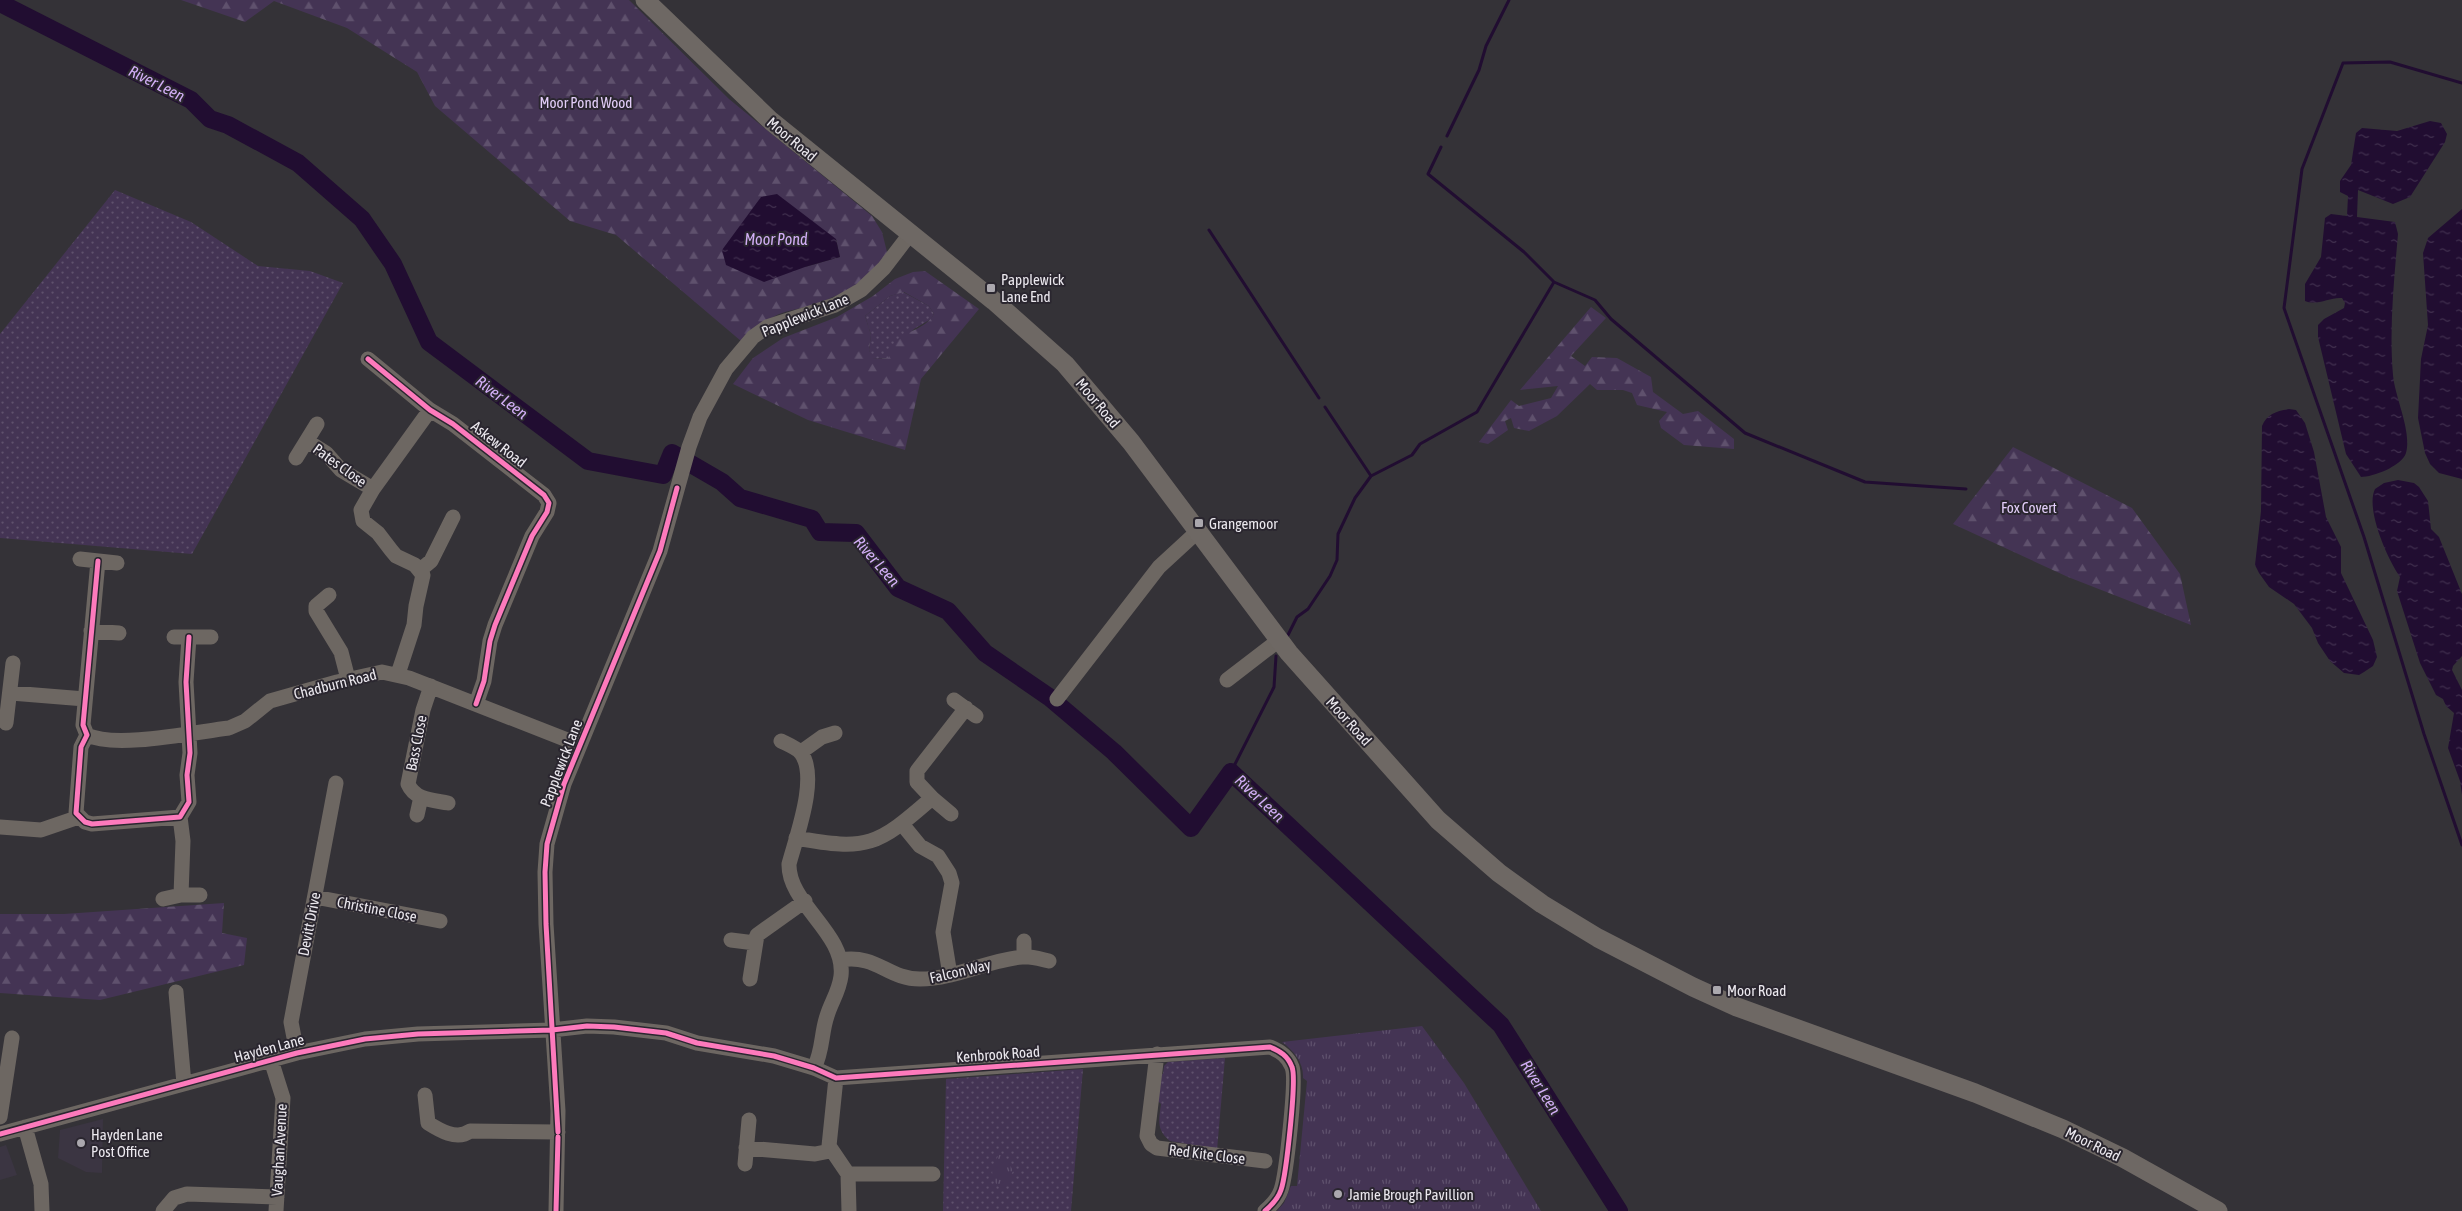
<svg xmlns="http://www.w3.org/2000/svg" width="2462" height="1211" font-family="'Asap Condensed',sans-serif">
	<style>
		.built { fill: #3b3542 }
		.grass { fill: url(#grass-dots) }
		.forest { fill: url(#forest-firs); fill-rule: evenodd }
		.park { fill: url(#park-tufts) }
		.water { fill: url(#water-ripples) }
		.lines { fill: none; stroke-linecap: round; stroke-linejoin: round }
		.stream { stroke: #210d31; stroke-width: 3 }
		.river { stroke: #210d31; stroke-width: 18 }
		.minor { stroke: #6d6762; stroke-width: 15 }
		.major { stroke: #6e6864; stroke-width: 19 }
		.cycleway-casing { stroke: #2a262f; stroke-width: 8 }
		.cycleway { stroke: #fd7abc; stroke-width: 5 }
		.poi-dot { fill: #aba8ae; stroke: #2a262f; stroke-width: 2 }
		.labels { text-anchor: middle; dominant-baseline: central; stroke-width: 4; stroke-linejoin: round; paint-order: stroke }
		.park-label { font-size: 15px; fill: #e2cdf8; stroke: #2a262f }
		.street-label { font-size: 15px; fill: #ebe8ee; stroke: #2a262f }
		.poi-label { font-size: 15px; fill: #ebe8ee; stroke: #2a262f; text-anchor: start }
		.water-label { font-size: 16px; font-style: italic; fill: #d3aff7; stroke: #2a262f }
	</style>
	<defs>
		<pattern id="grass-dots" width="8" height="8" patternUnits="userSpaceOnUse" patternTransform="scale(1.25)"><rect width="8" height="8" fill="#443454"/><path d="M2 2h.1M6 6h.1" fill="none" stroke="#5f516d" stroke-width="1.8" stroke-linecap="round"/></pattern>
		<pattern id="forest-firs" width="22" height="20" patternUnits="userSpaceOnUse" patternTransform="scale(1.25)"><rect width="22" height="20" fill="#443454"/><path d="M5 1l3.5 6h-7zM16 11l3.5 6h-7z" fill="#5f516d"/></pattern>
		<pattern id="park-tufts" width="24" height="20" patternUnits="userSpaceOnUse" patternTransform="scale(1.25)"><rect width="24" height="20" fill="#443454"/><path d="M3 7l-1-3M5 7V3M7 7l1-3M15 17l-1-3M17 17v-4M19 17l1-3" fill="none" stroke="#5f516d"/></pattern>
		<pattern id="water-ripples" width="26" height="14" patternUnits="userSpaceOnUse" patternTransform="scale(1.25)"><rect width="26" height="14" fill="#210d31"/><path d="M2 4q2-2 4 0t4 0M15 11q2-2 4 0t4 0" fill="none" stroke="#41304f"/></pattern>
	</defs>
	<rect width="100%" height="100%" fill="#343237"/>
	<path class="built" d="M103,1119L102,1173L86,1172L58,1158L60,1130Z
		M6,1145L17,1175L0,1180V1147Z"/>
	<path class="grass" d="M115,190L191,222L258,266L310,271L343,283L192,554L0,538V334Z
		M903,292L929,306L934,314L931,319L914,329L889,358L872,359L869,350L871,335L865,316L890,296Z
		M1225,1058L1217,1150C1200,1148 1187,1143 1170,1141C1156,1130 1159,1120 1161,1104L1157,1100L1160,1074H1163L1164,1066L1168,1062Z
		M1083,1069L1071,1211H943L946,1079Z"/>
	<path class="forest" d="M181,0H629L729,99L872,216L882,232L887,252C870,282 837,298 805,307C795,310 784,311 775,316C762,322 752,331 741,341L616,235L570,221L435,106L417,72L347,28L274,1L245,22ZM836,239L840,257L805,267Z
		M925,271L979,309L921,379L905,450L808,420L733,384L753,358L783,338L837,317L873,296L895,279L913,272ZM904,292L929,306L934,314C924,333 893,330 889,358L873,359L869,350L871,335L865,316L890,296Z
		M1591,307L1606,318L1571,356L1585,366L1592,357L1617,358L1651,377L1653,392L1683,414L1698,411L1734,439V449L1684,445L1661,428L1659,421L1667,412L1637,405L1632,393L1623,390H1597L1590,384L1557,416L1529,431L1514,428L1511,418L1505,421L1508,430L1488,444L1479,442L1511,400L1519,406L1551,398L1558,386L1520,390Z
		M2013,447L2132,508L2180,574L2191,625L2068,577L1953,524Z
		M224,903L222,933L247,938L244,965L100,1000L0,993V914H64Z"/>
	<path class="park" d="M1422,1026L1464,1083L1541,1211H1277L1284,1203L1291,1186H1297L1307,1081L1303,1078C1304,1063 1294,1051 1282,1042Z
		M1000,1154L1008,1161L1013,1171L1004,1191C989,1181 989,1167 1000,1154Z"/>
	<path class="water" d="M2430,121L2441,123L2447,134L2445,142L2410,197L2393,204L2358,190L2357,217L2395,222L2398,234C2394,281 2389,328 2393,375C2395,398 2412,431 2406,453C2402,466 2373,477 2361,477L2346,454L2318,337V325L2324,319L2344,308L2345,303L2342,298C2330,297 2317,306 2305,301V284L2321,257L2325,218L2331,214L2347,216L2348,196L2340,192V181L2351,165L2356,133L2362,128L2397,131Z
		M777,194L836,239L840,257L805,267L764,282L726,265L722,250L761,197Z
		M2462,209V479L2439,473L2430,464L2425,453L2418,418L2421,359L2428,325L2423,253L2428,238Z
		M2289,409L2296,410L2305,423L2314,452L2326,517L2341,547V573L2373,640L2377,657L2373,666L2364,672L2359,675L2344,673L2330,661L2318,643L2312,628L2294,604L2269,587L2259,573L2255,565L2261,511L2262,426C2267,414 2276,411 2289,409Z
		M2398,480L2414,483L2419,487L2428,501L2431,529L2439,537L2462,594V656L2453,666L2452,670L2462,690V795L2460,781L2448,748L2454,713L2446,706L2443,699L2436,695L2420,663L2397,591L2400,577C2388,560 2365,509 2375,489L2384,483Z"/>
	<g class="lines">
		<path class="stream" d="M2462,83L2390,62L2343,63L2302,169L2284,308L2364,537L2424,734L2462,845
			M1447,136L1479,70L1486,46L1509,0
			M1441,147L1428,174L1524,252L1554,282L1595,300L1611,319L1745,433L1865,482L1966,489
			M1209,230L1319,398
			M1325,407L1371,476
			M1287,637L1297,617L1308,609L1330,576L1337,560L1338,534L1355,498L1371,476L1412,455L1420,444L1477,412L1554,282
			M1231,772L1274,687L1276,656"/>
		<path class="river" d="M0,3L191,100L210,119L228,125L298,163L362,219L393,264L429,342L588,461L663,475L672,453L722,482L740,498L812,519L820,532L856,533L898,588L948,611L985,653L1049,697L1114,752L1191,828L1231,772L1501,1025L1619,1211"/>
		<path class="minor" d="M368,359L430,410L453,424L544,495L549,503L547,512L532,536L495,625L490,641L484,681L476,704
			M307,441L326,453L341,470L373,489
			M296,458L317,424
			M80,559L117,563
			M98,561L83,725L87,735L81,747L76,813L85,822L92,824L180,817L189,802L187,775L190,753L186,682L189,637
			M420,570L431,561L453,517
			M329,595L316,606V611L341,652L348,679
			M91,631L119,633
			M174,637H211
			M398,674L414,625L416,606L423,575L415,565L396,556L391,550L378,533L363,521L361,510L373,489L430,410
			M1227,680L1279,640
			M431,686L423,710L408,784C415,800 432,800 448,803
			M11,693L85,699
			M1057,699L1159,567L1197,532
			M954,700L976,716
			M6,723L13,663
			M87,735C116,749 195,732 229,728L245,721L270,701L337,682L382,672L409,678L580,745
			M781,741C787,744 797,748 801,753C819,777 796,837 789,864C788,904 846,933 841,976C839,992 831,1002 827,1016C821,1033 823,1051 814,1068
			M801,752L822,737L835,733
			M932,798L951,814
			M417,815L421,797
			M180,817L183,841L181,895
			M902,824L920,846L938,856L949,873L952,883L943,932L950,975
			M0,827L41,830L79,817
			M796,838C868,851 877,846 932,798L917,782V771L966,708
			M315,897L440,921
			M163,899L181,895H200
			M731,940L755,943
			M1024,957V941
			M840,960C878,954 887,979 920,979C955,979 988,960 1022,957C1031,956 1040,959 1049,961
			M750,979L757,935L805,901
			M176,992L184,1084
			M297,1053L291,1022L336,783
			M1157,1054L1147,1136L1151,1144L1157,1148L1265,1161
			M271,1060L283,1098L276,1211
			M836,1078L829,1146L848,1174L849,1211
			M425,1095L428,1123C439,1130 457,1141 470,1131L558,1132
			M0,1117L12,1038
			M25,1127L41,1184L42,1211
			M0,1134L297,1053L365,1039L418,1034L552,1030L587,1026L614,1027L666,1033L697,1043L774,1056L814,1068L836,1078L1270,1047C1280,1051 1288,1056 1292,1067C1297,1079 1286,1176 1281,1190C1278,1199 1272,1205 1265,1211
			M746,1148L815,1154L830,1151
			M745,1164L749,1120
			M848,1174H933
			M163,1211L174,1198L187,1194L277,1197
			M556,1211L558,1111L546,924L545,872L547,844L564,784L660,551L689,447L700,417L726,369L753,337L767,327L835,305L861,290L884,268L910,234"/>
		<path class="major" d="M645,0L771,121L994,301L1065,364L1131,442L1289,653L1438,820L1499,873L1542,904L1598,938L1693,987L1737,1007L1975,1093L2063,1129L2123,1158L2218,1211"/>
		<g class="cycleway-casing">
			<path id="cycleway" d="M368,359L430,410L453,424L544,495L549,503L547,512L532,536L495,625L490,641L484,681L476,704
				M98,561L83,725L87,735L81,747L76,813L85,822L92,824L180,817L189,802L187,775L190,753L186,682L189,637
				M558,1132L546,924L545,872L547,844L564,784L660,551L677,488
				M0,1134L297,1053L365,1039L418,1034L552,1030L587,1026L614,1027L666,1033L697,1043L774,1056L814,1068L836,1078L1270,1047C1280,1051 1288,1056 1292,1067C1297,1079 1286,1176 1281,1190C1278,1199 1272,1205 1265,1211
				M556,1211L558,1137"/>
		</g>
		<use href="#cycleway" class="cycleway"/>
	</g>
	<g class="poi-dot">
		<rect x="986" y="283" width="10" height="10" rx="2.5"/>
		<rect x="1194" y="518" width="10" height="10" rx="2.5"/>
		<rect x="1712" y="985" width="10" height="10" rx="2.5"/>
		<circle cx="81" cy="1143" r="5"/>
		<circle cx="1338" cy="1194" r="5"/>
	</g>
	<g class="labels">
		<g class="park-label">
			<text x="586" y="102">Moor Pond Wood</text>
			<text x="2029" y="507">Fox Covert</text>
		</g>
		<g class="street-label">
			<text transform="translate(792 139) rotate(40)">Moor Road</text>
			<text transform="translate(805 315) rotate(-22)">Papplewick Lane</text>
			<text transform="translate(1098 403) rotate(50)">Moor Road</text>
			<text transform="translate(499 444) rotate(38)">Askew Road</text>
			<text transform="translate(340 465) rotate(36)">Pates Close</text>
			<text transform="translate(335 684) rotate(-14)">Chadburn Road</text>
			<text transform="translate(1349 721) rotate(48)">Moor Road</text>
			<text transform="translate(416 743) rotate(-79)">Bass Close</text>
			<text transform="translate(561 763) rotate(-69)">Papplewick Lane</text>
			<text transform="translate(377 909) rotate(11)">Christine Close</text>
			<text transform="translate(309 924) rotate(-79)">Devitt Drive</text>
			<text transform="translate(960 971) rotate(-13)">Falcon Way</text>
			<text transform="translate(269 1048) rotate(-15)">Hayden Lane</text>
			<text transform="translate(998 1054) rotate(-4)">Kenbrook Road</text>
			<text transform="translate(2093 1144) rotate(26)">Moor Road</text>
			<text transform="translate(279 1150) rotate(-87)">Vaughan Avenue</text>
			<text transform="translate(1207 1154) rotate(7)">Red Kite Close</text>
		</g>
		<g class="poi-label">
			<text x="1001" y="279">Papplewick<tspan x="1001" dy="17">Lane End</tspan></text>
			<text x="1209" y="523">Grangemoor</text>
			<text x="1727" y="990">Moor Road</text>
			<text x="91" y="1134">Hayden Lane<tspan x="91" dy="17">Post Office</tspan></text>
			<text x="1348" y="1194">Jamie Brough Pavillion</text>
		</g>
		<g class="water-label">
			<text transform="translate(157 83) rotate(27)">River Leen</text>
			<text x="776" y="239">Moor Pond</text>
			<text transform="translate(502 397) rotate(37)">River Leen</text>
			<text transform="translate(877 561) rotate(49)">River Leen</text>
			<text transform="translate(1260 798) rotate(43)">River Leen</text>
			<text transform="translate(1541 1087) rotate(58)">River Leen</text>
		</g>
	</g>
</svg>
